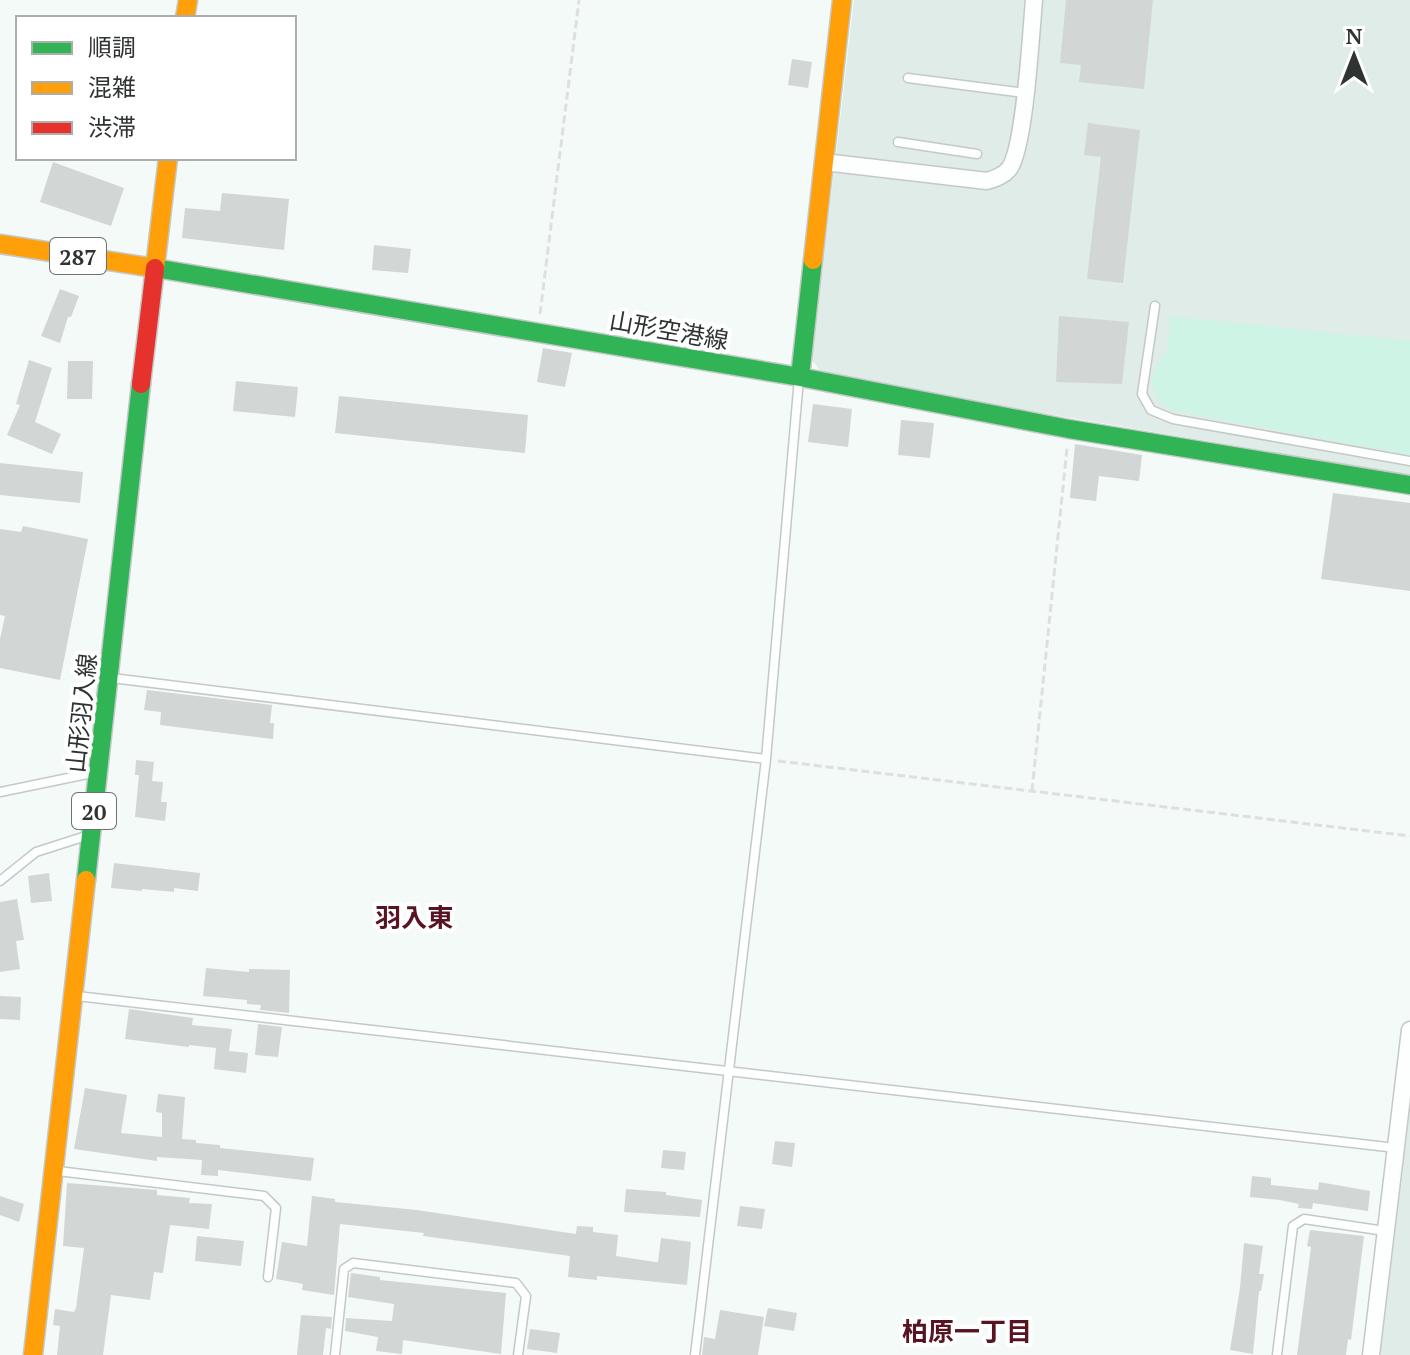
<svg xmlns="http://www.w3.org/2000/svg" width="1410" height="1355" font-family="'PT Serif','Noto Sans JP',serif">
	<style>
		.built { fill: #dfece7 }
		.green { fill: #cef4e6 }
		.building { fill: #d2d7d5 }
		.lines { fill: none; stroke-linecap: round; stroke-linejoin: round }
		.lane-casing { stroke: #c4c9c7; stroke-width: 11 }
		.street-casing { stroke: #c4c9c7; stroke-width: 19 }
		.fast-casing { stroke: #c4c9c7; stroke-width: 21 }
		.slow-casing { stroke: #c4c9c7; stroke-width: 21 }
		.jam-casing { stroke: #c4c9c7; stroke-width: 21 }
		.path { stroke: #dee0df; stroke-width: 3; stroke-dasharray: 8 4; stroke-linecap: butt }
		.lane { stroke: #fdfefe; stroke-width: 8 }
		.street { stroke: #fdfefe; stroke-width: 16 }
		.fast { stroke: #30b455; stroke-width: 18 }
		.slow { stroke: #ff9f0a; stroke-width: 18 }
		.jam { stroke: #e5322d; stroke-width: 18 }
		.labels { text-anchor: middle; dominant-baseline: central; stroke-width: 8; stroke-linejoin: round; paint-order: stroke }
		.shield { fill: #fff; stroke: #6d7170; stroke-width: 2 }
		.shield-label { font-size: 22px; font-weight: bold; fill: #2f3432 }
		.street-label { font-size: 24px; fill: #2f3432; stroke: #fff }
		.neighbourhood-label { font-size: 26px; font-weight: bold; fill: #591422; stroke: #fff }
	</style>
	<rect width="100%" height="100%" fill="#f4faf7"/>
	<path class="built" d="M854,0H1410V475L824,376L812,360Z
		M1410,1081V1355H1378Z"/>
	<path class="green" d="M1170,316L1410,341V455L1174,411C1147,396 1145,375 1167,353Z"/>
	<path class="building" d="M1066,0H1153L1144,89L1079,82L1081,65L1060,63Z
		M792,59L812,62L808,88L788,85Z
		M1088,123L1140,130L1123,283L1087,279L1101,157L1084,155Z
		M53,162L124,188L111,226L40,202Z
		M222,193L289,199L284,250L182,238L185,208L220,211Z
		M374,245L411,249L408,273L372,270Z
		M60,289L79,296L71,317H68L60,343L41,336Z
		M1059,316L1129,322L1122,384L1056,382Z
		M543,348L572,353L565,387L537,382Z
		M29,360L52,368L35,422L61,434L52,454L7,435L20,405L16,404Z
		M68,361H93L92,399H67Z
		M236,381L298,387L295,417L233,411Z
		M339,396L528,415L525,453L335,433Z
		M813,404L852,409L848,447L808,442Z
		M901,420L934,423L930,458L898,455Z
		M1075,444L1142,455L1139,481L1099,476L1096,501L1070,498Z
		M0,463L83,472L80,503L0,495Z
		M1333,493L1410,503V591L1321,579Z
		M23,526L88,539L60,680L0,668V639L5,616L0,615V529L21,532Z
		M147,690L272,705L270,723H274L273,739L160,725L161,712L144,710Z
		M136,760L154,762L152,781L163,782L161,802H167L165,821L135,817L139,775H135Z
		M114,863L200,873L198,891L174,888V892L142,889V891L111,888Z
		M49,873L52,901L31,903L28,876Z
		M17,899L24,940L16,941L20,969L0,972V902Z
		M206,968L249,972V969L290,970L289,1013L260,1010L261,1005L247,1004V1000L203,996Z
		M0,996L21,997L20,1020L0,1019Z
		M129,1009L193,1018L192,1025L232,1029L229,1051L248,1053L246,1073L214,1069L216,1048L189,1045V1047L125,1039Z
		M258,1024L282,1027L278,1057L255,1055Z
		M85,1088L127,1095L121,1133L162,1137V1113L156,1112L158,1094L185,1097L182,1139L196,1140V1143L220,1145V1148L314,1158L311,1181L218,1170V1176L201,1175L202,1160L157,1157V1161L74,1149Z
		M775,1141L795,1143L792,1167L772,1164Z
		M663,1150L686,1152L684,1170L661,1168Z
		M1252,1176L1271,1178V1185L1318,1190L1319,1182L1370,1191L1368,1211L1313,1203L1312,1209L1298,1208L1299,1204L1280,1200L1250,1197Z
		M67,1183L157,1190V1195L190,1198L189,1203L212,1204L209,1229L170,1225L163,1273L154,1272L150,1300L111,1295L103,1355H57L60,1326L53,1325L55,1309L74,1312L76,1308L84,1248L63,1246Z
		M626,1189L666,1192V1195L702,1200L700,1217L624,1212Z
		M0,1196L24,1204L19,1222L0,1215Z
		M312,1196L335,1199V1202L417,1210L576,1234L577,1226L593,1227V1232L618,1235L616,1256L655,1262H658L661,1238L691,1242L687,1285L597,1276V1280L568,1277L570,1256L423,1236L424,1233L340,1224L334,1295L302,1290L303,1284L276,1279L282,1242L307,1246Z
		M740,1206L765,1209L762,1229L737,1226Z
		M1310,1230L1364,1236L1351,1340L1348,1339L1346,1355H1297L1311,1247L1307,1246Z
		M197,1236L244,1241L241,1266L195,1261Z
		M1244,1243L1263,1246L1259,1274H1264L1261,1291H1259L1253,1354L1230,1350L1240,1288Z
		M351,1273L380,1277V1280L506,1293L501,1354L403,1340L402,1354L376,1351L378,1337L345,1331L346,1318L392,1321L394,1304L348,1297Z
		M768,1308L797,1313L794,1331L764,1326Z
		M720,1310L764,1317L758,1355H702L704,1337L715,1339Z
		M301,1315L332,1317L331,1329L326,1328L323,1355H297Z
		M530,1329L560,1333L557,1353L527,1349Z"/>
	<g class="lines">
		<g class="lane-casing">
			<path id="lane" d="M908,78L1025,93
				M898,142L977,154
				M1155,306L1142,394L1151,410L1173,419L1410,461
				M112,678L766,759
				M0,792L97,772
				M0,881L36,852L86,836
				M77,996L1396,1148
				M58,1171L264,1196L276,1208L268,1277
				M335,1355L344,1269L353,1263L516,1283L526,1296L518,1355
				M695,1355L766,759L799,378
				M1277,1355L1293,1226L1304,1219L1385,1231"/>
		</g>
		<g class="street-casing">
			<path id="street" d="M824,162L987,181C996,178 1003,176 1009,169C1025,148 1031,32 1034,0
				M1371,1355L1410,1030"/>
		</g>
		<g class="fast-casing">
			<path id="fast" d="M155,268L800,377L813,260
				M800,377L1069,429L1410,485
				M86,880L141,384"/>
		</g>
		<g class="slow-casing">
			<path id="slow" d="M185,18L188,0
				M0,244L155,268L168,158
				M813,260L842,0
				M33,1355L86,880"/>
		</g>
		<g class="jam-casing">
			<path id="jam" d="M141,384L155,268"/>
		</g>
		<path class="path" d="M540,314L579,0
			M778,761L1410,836
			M1032,791L1067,448"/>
		<use href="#lane" class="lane"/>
		<use href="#street" class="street"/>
		<use href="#fast" class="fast"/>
		<use href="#slow" class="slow"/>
		<use href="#jam" class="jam"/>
	</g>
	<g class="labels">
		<g class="shield">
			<rect x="50" y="238" width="56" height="36" rx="6"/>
			<rect x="72" y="793" width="44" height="36" rx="6"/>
		</g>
		<g class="shield-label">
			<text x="78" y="256">287</text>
			<text x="94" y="811">20</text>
		</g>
		<g class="street-label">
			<text transform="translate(669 330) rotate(10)">山形空港線</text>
			<text transform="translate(81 713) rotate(-84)">山形羽入線</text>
		</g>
		<g class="neighbourhood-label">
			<text x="414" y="917">羽入東</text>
			<text x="967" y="1331">柏原一丁目</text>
		</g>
	</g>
	<rect x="16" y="16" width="280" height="144" fill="#ffffff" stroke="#acaead" stroke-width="2"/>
	<rect x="32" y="42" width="40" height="12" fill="#30b455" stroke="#acaead" stroke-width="2"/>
	<text x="88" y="56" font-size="24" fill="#2f3432">順調</text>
	<rect x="32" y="82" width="40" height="12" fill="#ff9f0a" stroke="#acaead" stroke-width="2"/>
	<text x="88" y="96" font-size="24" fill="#2f3432">混雑</text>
	<rect x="32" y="122" width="40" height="12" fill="#e5322d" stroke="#acaead" stroke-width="2"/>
	<text x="88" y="136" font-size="24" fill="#2f3432">渋滞</text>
	<g transform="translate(1354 56)" stroke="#ffffff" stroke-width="6" paint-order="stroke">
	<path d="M0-6L14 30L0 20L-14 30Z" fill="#2f3432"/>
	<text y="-12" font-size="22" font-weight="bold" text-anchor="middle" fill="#2f3432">N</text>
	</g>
</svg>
